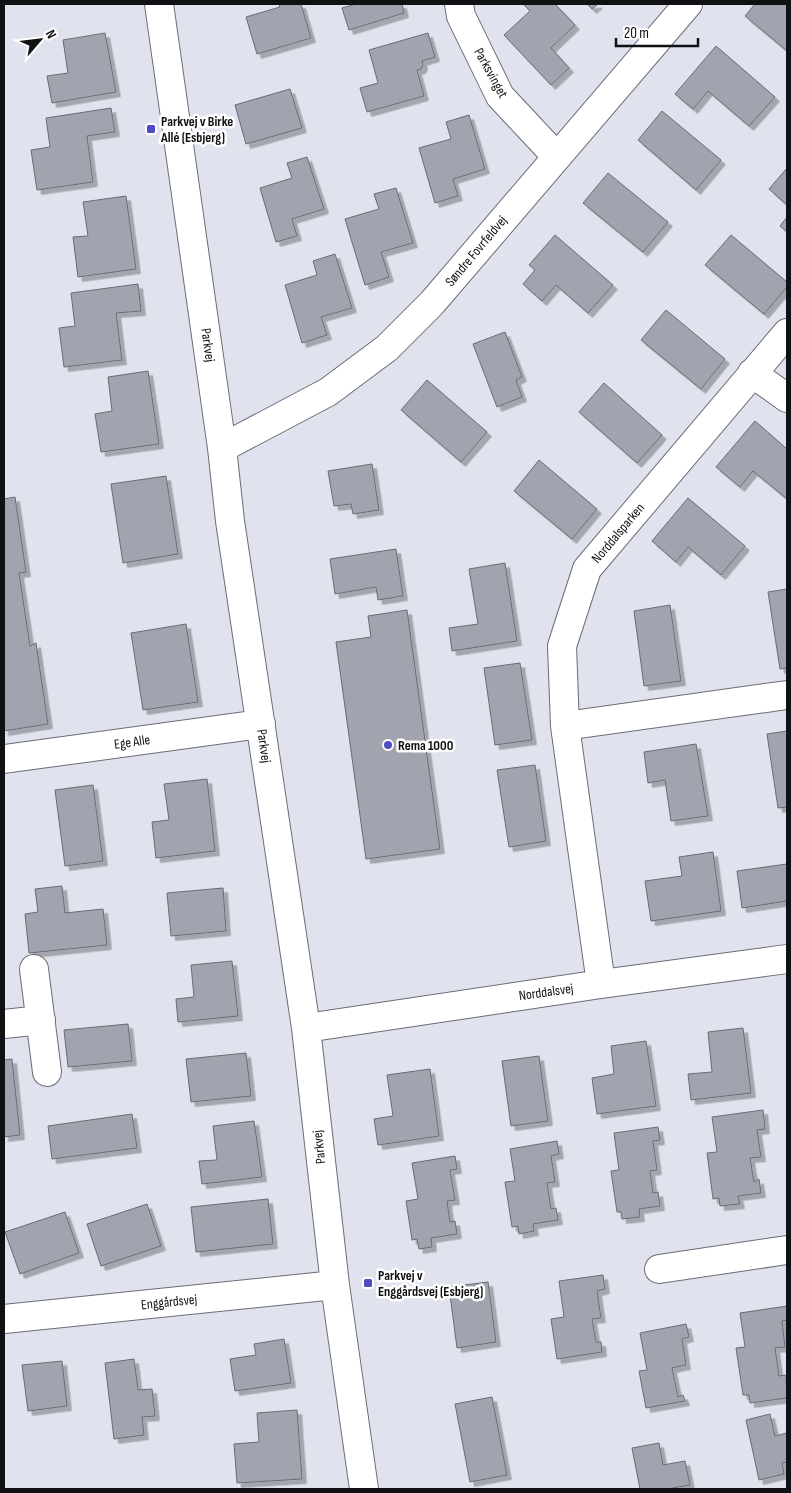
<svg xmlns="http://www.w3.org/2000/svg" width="791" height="1493" font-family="'Sofia Sans Condensed',sans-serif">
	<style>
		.building { fill: #a1a3ae; stroke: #696b75; filter: url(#shadow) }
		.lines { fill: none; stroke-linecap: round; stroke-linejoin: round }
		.minor-casing { stroke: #6b6c77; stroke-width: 30 }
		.minor { stroke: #fff; stroke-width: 28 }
		.poi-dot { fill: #4d4cc3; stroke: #fff; stroke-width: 2 }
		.labels { text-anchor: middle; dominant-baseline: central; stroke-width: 5; stroke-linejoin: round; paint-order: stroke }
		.street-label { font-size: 14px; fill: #101115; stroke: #fff }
		.poi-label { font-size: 14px; font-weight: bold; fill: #101115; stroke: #fff; text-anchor: start }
	</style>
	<defs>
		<filter id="shadow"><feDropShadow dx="4.5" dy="4.5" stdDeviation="0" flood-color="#0004"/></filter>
	</defs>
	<rect width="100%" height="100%" fill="#e0e2ee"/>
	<path class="building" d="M279,4H301L311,38L257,54L246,17L280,7Z
		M356,4H402L404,13L349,30L342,8Z
		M523,4H555L575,25L551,48L569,68L551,85L504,35L530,11Z
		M587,4H598L592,9Z
		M755,4H787V51L745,16Z
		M105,33L116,92L52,103L47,76L68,73L63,40Z
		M428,33L435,57L422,61L423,65L421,69L417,70L424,96L367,112L360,88L378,83L369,50Z
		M716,46L775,97L749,126L708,91L693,109L675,94Z
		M290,89L302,128L246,144L235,105Z
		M111,108L115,132L87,136L93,182L37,190L31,150L50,147L46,118Z
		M662,111L721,160L696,190L638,140Z
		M469,115L485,169L453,179L458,196L435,203L419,148L451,139L446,122Z
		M307,157L324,209L292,219L297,236L276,242L260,188L292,178L287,163Z
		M787,168V205L769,189Z
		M608,173L668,222L643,252L583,203Z
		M396,188L413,243L381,252L389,277L365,285L345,219L379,209L374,194Z
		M126,196L136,269L78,277L73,237L88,236L83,202Z
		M787,217V232L780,226Z
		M555,235L613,285L588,313L556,285L542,301L523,284L535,270L529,265Z
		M731,235L787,282V287L764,314L705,265Z
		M335,254L352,308L321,317L327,335L302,343L285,285L317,275L313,261Z
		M138,284L141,311L116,313L122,360L64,367L59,328L75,326L71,293Z
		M666,310L725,359L701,389L641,340Z
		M505,332L522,377L516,380L522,397L497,407L473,344Z
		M148,371L159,444L101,452L95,414L112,411L108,377Z
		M427,380L487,432L461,462L401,410Z
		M604,383L662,435L637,463L579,412Z
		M755,421L787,449V499L753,471L740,487L716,467Z
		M539,460L597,509L572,539L514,491Z
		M372,464L379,510L353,514L351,504L334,506L328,471Z
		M166,476L178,554L123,563L111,484Z
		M15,497L26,572L19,573L30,646L36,643L48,724L4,731V499Z
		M688,498L745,546L721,575L688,547L676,562L652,541Z
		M396,549L403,596L378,600L376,587L335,594L330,559Z
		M505,563L517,641L452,651L449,628L478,624L469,569Z
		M787,589V668L780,669L768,592Z
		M670,605L681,681L644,686L634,611Z
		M407,610L440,849L366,859L336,642L371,637L368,616Z
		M186,624L198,702L143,710L131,633Z
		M520,663L532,740L495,745L484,668Z
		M787,731V807L778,808L767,734Z
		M696,744L708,816L671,821L665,780L648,783L644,752Z
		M535,765L546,841L509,847L497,770Z
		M207,779L215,851L156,858L152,822L169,820L164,784Z
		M93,785L103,861L65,866L55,790Z
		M713,852L721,911L651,921L645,881L682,876L679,857Z
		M787,864V901L742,908L737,871Z
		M62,886L65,913L103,909L107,945L29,953L25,914L38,912L35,889Z
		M223,888L226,931L171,936L167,893Z
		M232,961L238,1016L178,1022L176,999L194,997L191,965Z
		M128,1024L132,1061L68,1067L64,1030Z
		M743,1028L751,1093L691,1100L688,1074L712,1072L708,1032Z
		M646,1041L656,1106L597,1114L592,1078L614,1074L611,1046Z
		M246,1053L251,1096L191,1102L186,1059Z
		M539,1056L548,1121L511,1126L502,1061Z
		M12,1059L20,1135L4,1137V1060Z
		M430,1069L439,1136L378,1145L374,1119L393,1116L387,1075Z
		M763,1110L765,1129L757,1130L761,1157L750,1158L754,1182L759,1179L761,1193L738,1196L740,1204L720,1206L719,1198L713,1199L707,1153L717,1152L712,1117Z
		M132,1114L137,1148L52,1159L48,1126Z
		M254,1121L262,1177L202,1184L199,1161L217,1160L213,1126Z
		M658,1127L660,1140L653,1141L657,1170L650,1171L653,1193L658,1192L660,1206L639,1209L640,1217L622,1219L621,1212H617L611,1171L619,1170L614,1133Z
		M557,1141L559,1154L551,1156L555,1182L547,1183L551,1209L556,1208L558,1220L533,1224L534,1231L519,1234L518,1226L512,1227L505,1182L515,1181L510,1149Z
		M455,1156L457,1169L450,1170L455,1200L447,1201L450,1222L455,1221L457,1234L431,1238L432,1247L419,1249L417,1239L412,1240L406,1201L418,1199L412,1163Z
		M268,1199L273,1244L196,1252L191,1207Z
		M147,1204L161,1246L101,1266L87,1224Z
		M65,1212L79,1253L20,1274L5,1232Z
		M603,1275L605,1289L597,1291L601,1318L592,1319L596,1342H601L602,1352L557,1359L551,1319L564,1317L559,1281Z
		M488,1282L496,1342L457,1348L449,1287Z
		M787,1306V1320L782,1321L785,1347L775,1348L779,1376L786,1375L787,1398L750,1403L749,1395H743L736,1348L745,1347L740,1313Z
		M686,1324L689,1337L682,1339L686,1365L672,1368L678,1397L683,1395L685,1401L646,1408L639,1371L647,1370L640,1333Z
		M284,1339L291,1383L235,1391L230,1359L256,1355L254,1344Z
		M134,1359L138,1390L152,1389L155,1416L142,1417L144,1435L114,1439L105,1363Z
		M62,1361L67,1406L28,1411L22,1365Z
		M492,1397L507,1475L470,1482L455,1404Z
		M297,1410L302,1479L237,1483L234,1444L259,1442L257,1413Z
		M770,1414L775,1436L787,1433V1462L782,1463L784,1474L759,1480L746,1420Z
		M659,1443L663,1465L685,1461L690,1485L667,1489H640L632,1448Z"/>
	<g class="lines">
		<g class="minor-casing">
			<path id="minor" d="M159,4L222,448L230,521L306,1028L335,1285L364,1489
				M459,4L461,16L500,96L557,157
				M752,373L787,398
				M222,448L328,392L387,348L432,303L688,4
				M565,726L787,695
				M4,759L261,724
				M34,969L47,1072
				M601,984L565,726L562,646L587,569L787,333
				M4,1024L41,1020
				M306,1028L601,984L787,959
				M659,1269L787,1250
				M4,1319L335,1285"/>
		</g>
		<use href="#minor" class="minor"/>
	</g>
	<g class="poi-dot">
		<rect x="146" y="124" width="10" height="10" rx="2.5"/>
		<circle cx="388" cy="745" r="5"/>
		<rect x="363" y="1278" width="10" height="10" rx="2.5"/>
	</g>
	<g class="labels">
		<g class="street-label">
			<text transform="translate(491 73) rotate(61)">Parksvinget</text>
			<text transform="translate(476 251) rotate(-50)">Søndre Fovrfeldvej</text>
			<text transform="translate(208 345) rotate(82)">Parkvej</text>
			<text transform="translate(618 533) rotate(-50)">Norddalsparken</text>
			<text transform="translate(132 742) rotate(-8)">Ege Alle</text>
			<text transform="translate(264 746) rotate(82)">Parkvej</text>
			<text transform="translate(546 992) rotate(-8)">Norddalsvej</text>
			<text transform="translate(319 1147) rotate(-96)">Parkvej</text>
			<text transform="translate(169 1302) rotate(-6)">Enggårdsvej</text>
		</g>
		<g class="poi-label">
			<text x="161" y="121">Parkvej v Birke<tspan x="161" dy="16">Allé (Esbjerg)</tspan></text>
			<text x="398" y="745">Rema 1000</text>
			<text x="378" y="1275">Parkvej v<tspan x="378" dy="16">Enggårdsvej (Esbjerg)</tspan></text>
		</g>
	</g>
	<rect width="791" height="1493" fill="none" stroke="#101115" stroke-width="10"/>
	<g transform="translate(40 40) rotate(62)" stroke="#ffffff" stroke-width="4" paint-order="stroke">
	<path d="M0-4L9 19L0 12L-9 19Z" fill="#101115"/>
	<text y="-8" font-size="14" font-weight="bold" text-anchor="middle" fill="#101115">N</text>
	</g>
	<path d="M616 38v8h82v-8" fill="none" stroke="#101115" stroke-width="2.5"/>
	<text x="624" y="38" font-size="15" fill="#101115" stroke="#ffffff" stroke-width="4" paint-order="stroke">20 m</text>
</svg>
